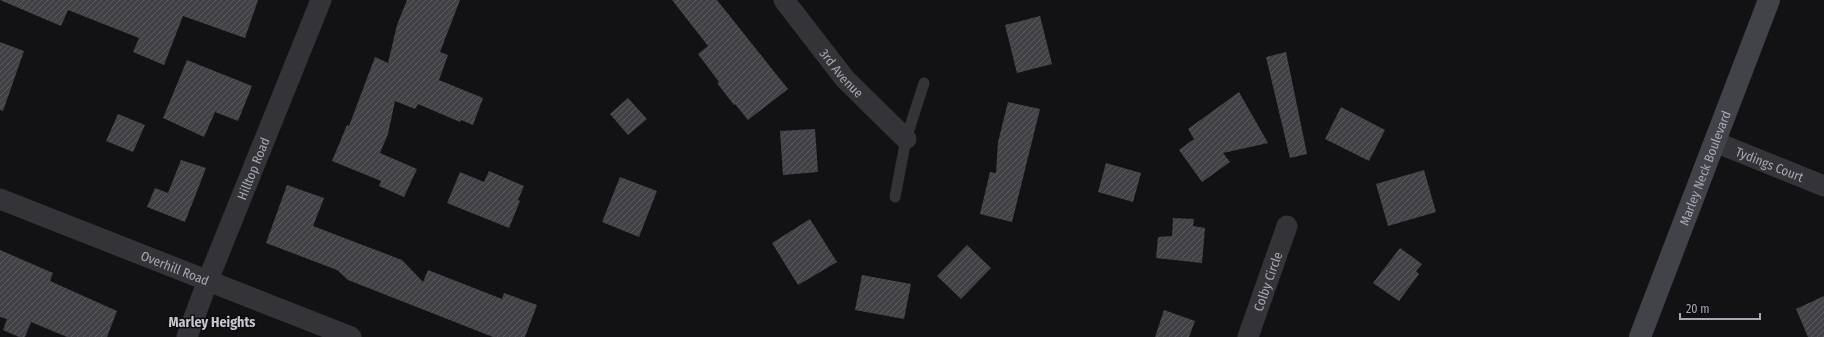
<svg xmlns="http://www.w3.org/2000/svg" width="1824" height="337" font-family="'Fira Sans Condensed',sans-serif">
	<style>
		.building { fill: url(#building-hatch) }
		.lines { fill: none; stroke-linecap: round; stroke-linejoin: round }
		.lane { stroke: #343438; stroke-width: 11 }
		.street { stroke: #343438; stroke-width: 21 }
		.secondary { stroke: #424348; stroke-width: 22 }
		.labels { text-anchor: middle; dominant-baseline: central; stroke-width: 3; stroke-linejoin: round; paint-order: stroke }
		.street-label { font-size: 13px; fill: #a5a8b3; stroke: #0d0d0f }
		.neighbourhood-label { font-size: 14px; font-weight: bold; fill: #c6c7cf; stroke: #0d0d0f }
	</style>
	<defs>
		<pattern id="building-hatch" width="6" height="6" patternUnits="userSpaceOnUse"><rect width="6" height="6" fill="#424246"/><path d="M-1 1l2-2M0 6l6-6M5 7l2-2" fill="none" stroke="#5a5a5e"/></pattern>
	</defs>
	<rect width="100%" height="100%" fill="#121214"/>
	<path class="building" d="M0,0H258L245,38L183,16L164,65L133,52L139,38L68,10L61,26Z
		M407,0H460L440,52L448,55L439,80L483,98L473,125L461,120L460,122L418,104L415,109L395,101L388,134L380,153L417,169L404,197L379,186L381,181L332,161L347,125L349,126L375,57L388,63L397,25Z
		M672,0H717L788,89L748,120L735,104L734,105L717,83L719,82L698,54L708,46Z
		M1040,16L1052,64L1017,73L1005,25Z
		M0,42L24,51L3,111L0,110Z
		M1286,52L1307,154L1290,158L1266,57Z
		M187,60L252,86L238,121L215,112L204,137L163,118Z
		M1239,92L1268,143L1223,153L1230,162L1202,182L1179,150L1194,139L1188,129Z
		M628,98L647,119L628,135L610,114Z
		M1008,102L1040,109L1012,222L980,214L990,172L996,173L998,142Z
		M1341,107L1385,130L1369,161L1325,139Z
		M118,114L145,125L133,152L106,141Z
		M815,129L818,172L783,175L780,131Z
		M181,160L206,168L185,222L147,207L155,188L168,193Z
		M1106,163L1141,173L1133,202L1098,192Z
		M1424,170L1436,212L1388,226L1376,184Z
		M489,171L524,186L518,200L520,201L509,228L447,203L460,172L484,182Z
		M620,177L657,191L639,237L602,222Z
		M287,185L324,198L313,226L402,260L423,282L428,270L502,299L504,293L537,305L525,337H493L348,280L337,270L266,243Z
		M1173,218L1194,219L1193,226L1205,228L1202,263L1156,258L1158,237L1172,236Z
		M810,219L837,262L798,285L772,243Z
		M967,245L991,268L961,299L937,276Z
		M1400,248L1422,264L1416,271L1419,274L1399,301L1373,283Z
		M0,250L53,273L50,281L117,311L107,337H67L31,322L25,337H19L3,330L7,319L0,317Z
		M862,275L911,284L904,319L855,310Z
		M1824,296V337H1808L1796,309Z
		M1164,310L1195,321L1189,337H1155Z"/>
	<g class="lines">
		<path class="lane" d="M895,197L906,139L924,83"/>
		<g class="street">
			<path id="s1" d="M784,0L845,79L906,139"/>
			<path id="s2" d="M1715,142L1824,186"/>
			<path id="s3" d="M0,199L351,337"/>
			<path id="s4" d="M187,337L208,280L321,0"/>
			<path id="s5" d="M1248,337L1287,226"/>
		</g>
		<path class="secondary" id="s6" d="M1640,337L1769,0"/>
	</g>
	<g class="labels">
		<g class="street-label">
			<text stroke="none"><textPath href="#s1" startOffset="93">3rd Avenue</textPath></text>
			<text stroke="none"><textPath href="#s2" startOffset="59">Tydings Court</textPath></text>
			<text stroke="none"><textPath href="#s4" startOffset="181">Hilltop Road</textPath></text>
			<text stroke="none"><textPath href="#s6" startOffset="181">Marley Neck Boulevard</textPath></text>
			<text stroke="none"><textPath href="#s3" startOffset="188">Overhill Road</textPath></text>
			<text stroke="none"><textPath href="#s5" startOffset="59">Colby Circle</textPath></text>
		</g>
		<g class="neighbourhood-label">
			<text x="212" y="322">Marley Heights</text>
		</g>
	</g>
	<path d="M1680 313v6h80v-6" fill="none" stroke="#a5a8b3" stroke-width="2"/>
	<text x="1686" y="313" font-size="12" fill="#a5a8b3" stroke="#0d0d0f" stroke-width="3" paint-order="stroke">20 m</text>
</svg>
